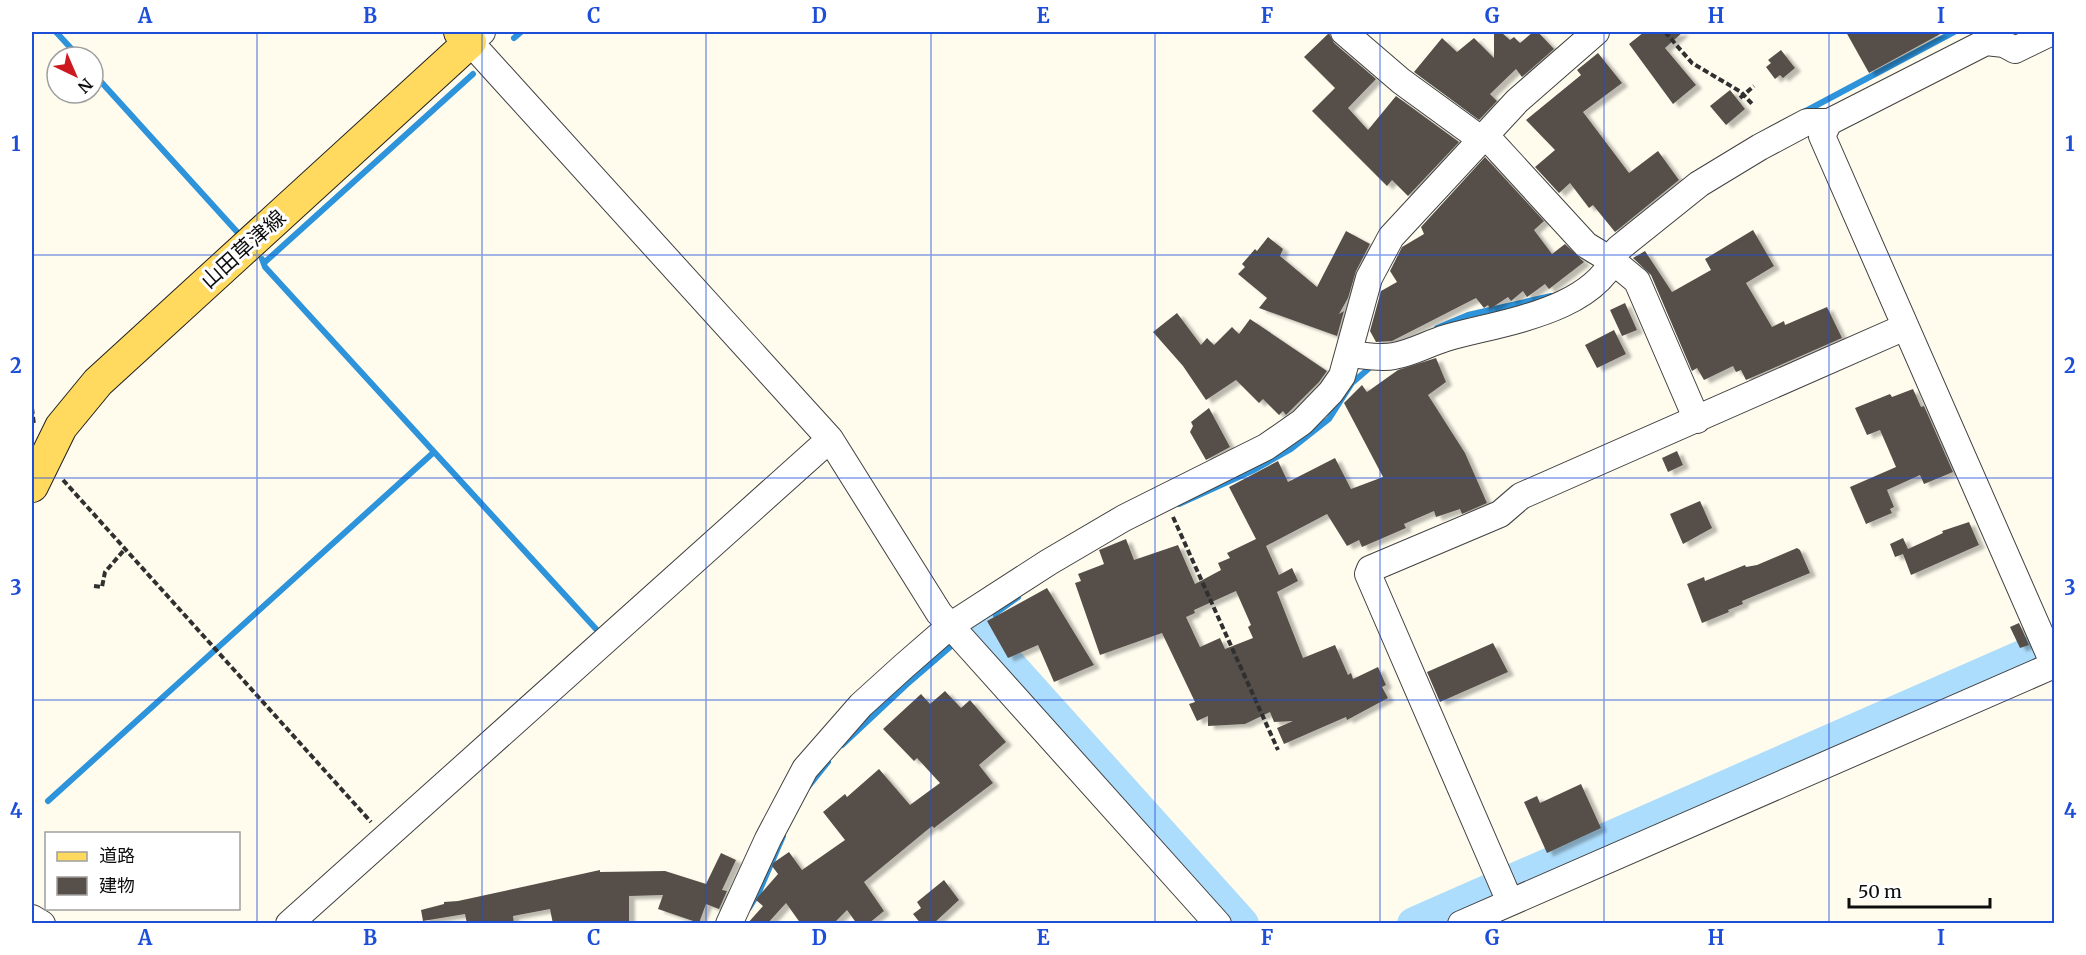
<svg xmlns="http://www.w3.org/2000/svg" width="2086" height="955" font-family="Merriweather,'Noto Sans JP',serif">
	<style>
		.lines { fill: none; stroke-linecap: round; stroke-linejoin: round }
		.stream { stroke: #2d93db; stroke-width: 6 }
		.river { stroke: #adddfc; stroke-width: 34 }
		.building { fill: #574f49; fill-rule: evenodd; filter: url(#shadow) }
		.minor-casing { stroke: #414141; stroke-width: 28 }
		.major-casing { stroke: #1f1f1f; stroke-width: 34 }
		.path { stroke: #303030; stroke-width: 4; stroke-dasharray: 6 3; stroke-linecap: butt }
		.minor { stroke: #fff; stroke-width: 26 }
		.major { stroke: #ffda5e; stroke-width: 32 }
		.grid { fill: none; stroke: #1d4ed8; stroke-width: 1.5; stroke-opacity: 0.55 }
		.labels { text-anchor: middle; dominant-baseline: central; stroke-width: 6; stroke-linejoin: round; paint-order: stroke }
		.street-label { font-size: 21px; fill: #0e0e0e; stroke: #fff }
		.neatline { fill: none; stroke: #1d4ed8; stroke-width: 2 }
		.grid-label { font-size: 20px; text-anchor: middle; font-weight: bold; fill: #1d4ed8 }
	</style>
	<defs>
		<filter id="shadow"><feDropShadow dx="6" dy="3.5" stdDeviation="1.5" flood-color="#0004"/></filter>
	</defs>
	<rect width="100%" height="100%" fill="#fffcee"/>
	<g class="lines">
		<path class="stream" d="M56,32L79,57
			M514,38L521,32
			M93,73L239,234
			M1802,113L1954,32
			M262,259L265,267L596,629
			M265,262L473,74
			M1437,328L1468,315L1551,296
			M1179,504L1254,470L1291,449L1329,419L1352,383L1374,364
			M965,635L1018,597
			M842,745L906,685L957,641
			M808,787L828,762
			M48,801L434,452
			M749,908L759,892L783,836"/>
		<path class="river" d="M978,624L983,636L1242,924
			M1414,924L2054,643"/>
	</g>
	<path class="building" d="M1494,32H1501L1510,40L1514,37L1520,43L1533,32H1538L1554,49L1522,77L1516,69L1490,94L1497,101L1479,120L1414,72L1442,38L1457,52L1474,38L1494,58Z
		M1644,32H1683L1665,48L1696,85L1673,104L1629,44Z
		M1846,32H1944L1869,73Z
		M1329,33L1334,43L1376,79L1348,108L1368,130L1396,96L1459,142L1408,196L1392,180L1387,186L1312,111L1335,88L1304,57Z
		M1781,50L1795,68L1783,78L1780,75L1775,79L1766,67L1771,63L1768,60Z
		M1598,53L1622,83L1583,112L1629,173L1658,151L1679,180L1615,232L1593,205L1589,208L1570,183L1559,193L1535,167L1555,150L1526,120L1581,75L1577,70Z
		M1730,90L1745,109L1726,125L1710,106Z
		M1485,157L1544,221L1534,230L1552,254L1565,244L1584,262L1549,289L1545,284L1527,297L1523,291L1511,301L1508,297L1490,309L1488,305L1484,308L1476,298L1392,341L1376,342L1370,331L1381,291L1397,282L1390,271L1402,247L1424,234L1421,227Z
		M1753,230L1774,266L1746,283L1772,327L1784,321L1785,325L1827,307L1842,338L1746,380L1741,370L1736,372L1733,366L1704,380L1697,368L1692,371L1651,275L1633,258L1645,251L1672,292L1711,270L1705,259Z
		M1346,231L1370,244L1356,271L1348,298L1339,314L1344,311L1337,336L1259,308L1267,298L1238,274L1245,267L1242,264L1255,249L1257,251L1268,237L1283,249L1280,256L1317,287Z
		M1625,303L1637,330L1622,336L1610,310Z
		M1177,313L1201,345L1207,338L1214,345L1232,327L1239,334L1250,319L1327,371L1319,382L1286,415L1283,411L1279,415L1263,399L1259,403L1236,380L1206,400L1183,366L1153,332Z
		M1614,330L1626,354L1597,368L1585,345Z
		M1436,358L1446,382L1428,395L1465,453L1487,503L1462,514L1460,509L1436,517L1434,511L1404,524L1406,528L1362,547L1359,540L1347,546L1327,514L1266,546L1279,575L1292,568L1298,581L1277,592L1303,658L1335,645L1348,675L1351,673L1353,679L1378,667L1386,685L1382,687L1388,698L1347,720L1346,717L1339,720L1284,744L1277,728L1293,721L1274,722L1270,712L1245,724L1208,726V716L1197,721L1189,704L1195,702L1162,633L1100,655L1075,583L1081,581L1078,574L1104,564L1099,550L1126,539L1134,560L1178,545L1195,584L1221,570L1218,563L1230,558L1227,553L1256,539L1229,487L1278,461L1288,482L1335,458L1351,489L1383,477L1344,403L1362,385L1367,392L1398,370ZM1236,591L1251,625L1248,627L1253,638L1225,649L1220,638L1200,647L1186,617L1195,613L1194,610Z
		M1913,389L1921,407L1924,406L1953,472L1924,484L1920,475L1887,490L1894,507L1890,509L1892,513L1866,524L1850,487L1896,467L1880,430L1867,435L1855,408L1890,394L1892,397Z
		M1209,408L1230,447L1206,460L1190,432L1193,426L1191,422Z
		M1677,451L1683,465L1668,472L1662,458Z
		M1700,501L1712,528L1683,544L1670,514Z
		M1969,522L1979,545L1911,575L1903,554L1895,557L1890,544L1903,538L1908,549L1943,533L1942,531Z
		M1797,548L1800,550L1810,573L1742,601L1743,604L1728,610L1729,612L1702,623L1687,584L1704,577L1705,581L1745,565L1746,567L1757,565Z
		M1047,588L1094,665L1054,682L1038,645L1008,658L987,621Z
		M2019,623L2029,645L2020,648L2010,627Z
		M1493,643L1508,672L1440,702L1427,672Z
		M945,691L961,708L970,700L1006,742L979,765L993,783L934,828L932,826L864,882L884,911L868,924H857L847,910L833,924H801L786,903L767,924H747L763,906L756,900L757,898L778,874L772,866L773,863L789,852L802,870L845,840L823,812L845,794L847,797L879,769L910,805L940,783L917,758L914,761L883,729L921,694L930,704Z
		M1581,784L1601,828L1547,853L1524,802L1537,796L1540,803Z
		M721,853L736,860L722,890L727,891L719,909L706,904L699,923L658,909L663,895L629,896V924H553L550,909L513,916L514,924H467L465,914L423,921L421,910L444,904V902L458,901L600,870V872L665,871L706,884Z
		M944,880L959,900L933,924H921L913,914L921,908L917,902Z"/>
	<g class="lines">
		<g class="minor-casing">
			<path id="minor" d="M482,32L470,42L830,439L939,613L1218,924
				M1344,32L1401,81L1482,140
				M2052,32L2015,50L2004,44L1986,42L1829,122L1822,136L2054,665
				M1486,136L1586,245L1614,262L1637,281L1697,420
				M1349,354C1363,355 1380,359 1394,356C1412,353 1429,343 1446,338C1501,322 1598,312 1618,249L1699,184L1760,147L1807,122H1829
				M1510,902L1368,574L1370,569L1500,514L1521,496L1905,327
				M32,918L42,924
				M289,924L830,439
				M729,924L768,839L805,769L861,705L904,666L950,626L1049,562L1124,518L1266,447L1302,422L1331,392L1342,376L1369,278L1391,237L1517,101L1596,32
				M1461,924L2054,665"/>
		</g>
		<g class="major-casing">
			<path id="major" d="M32,486L61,427L98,382L470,42L460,32"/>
		</g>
		<path class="path" d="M1665,32L1692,63L1741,92L1753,105
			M1740,98L1754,86
			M32,408L34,425
			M63,480L371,822
			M1173,517L1278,750
			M94,586L102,587L105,572L125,549"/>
		<use href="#minor" class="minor"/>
		<use href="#major" class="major"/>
	</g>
	<path class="grid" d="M257,32V924M482,32V924M706,32V924M931,32V924M1155,32V924M1380,32V924M1604,32V924M1829,32V924M32,255H2054M32,478H2054M32,700H2054"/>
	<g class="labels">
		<g class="street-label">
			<text transform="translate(243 249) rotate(-42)">山田草津線</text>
		</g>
	</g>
	<rect width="2086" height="955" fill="none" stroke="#ffffff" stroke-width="66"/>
	<rect x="45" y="832" width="195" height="78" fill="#ffffff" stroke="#9f9f9f" stroke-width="1.5"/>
	<rect x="57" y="852" width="30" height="9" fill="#ffda5e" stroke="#9f9f9f" stroke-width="1.5"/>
	<text x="99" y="862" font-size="18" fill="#0e0e0e">道路</text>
	<rect x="57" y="877" width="30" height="18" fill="#574f49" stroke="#9f9f9f" stroke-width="1.5"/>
	<text x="99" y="892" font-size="18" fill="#0e0e0e">建物</text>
	<g transform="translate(75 75) rotate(136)"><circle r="28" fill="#ffffff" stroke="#9f9f9f" stroke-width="1.5"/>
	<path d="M0-4.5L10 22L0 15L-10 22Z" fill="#cc181e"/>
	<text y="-9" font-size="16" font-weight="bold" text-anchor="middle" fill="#0e0e0e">N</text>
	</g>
	<path d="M1849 898v9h141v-9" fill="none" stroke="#0e0e0e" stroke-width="3"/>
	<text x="1858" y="898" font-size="18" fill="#0e0e0e" stroke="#ffffff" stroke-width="4.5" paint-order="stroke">50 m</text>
	<rect x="33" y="33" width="2020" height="889" class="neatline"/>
	<g class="grid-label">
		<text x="145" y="23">A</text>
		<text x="370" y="23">B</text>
		<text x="594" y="23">C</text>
		<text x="819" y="23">D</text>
		<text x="1043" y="23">E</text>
		<text x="1267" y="23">F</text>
		<text x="1492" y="23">G</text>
		<text x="1716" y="23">H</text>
		<text x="1941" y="23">I</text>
		<text x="16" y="151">1</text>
		<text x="2070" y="151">1</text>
		<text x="16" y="373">2</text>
		<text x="2070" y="373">2</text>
		<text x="16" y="595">3</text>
		<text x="2070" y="595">3</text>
		<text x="16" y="818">4</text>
		<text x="2070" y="818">4</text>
		<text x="145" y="945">A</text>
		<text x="370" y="945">B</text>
		<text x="594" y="945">C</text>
		<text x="819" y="945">D</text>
		<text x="1043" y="945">E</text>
		<text x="1267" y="945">F</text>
		<text x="1492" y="945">G</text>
		<text x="1716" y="945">H</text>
		<text x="1941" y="945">I</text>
	</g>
</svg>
